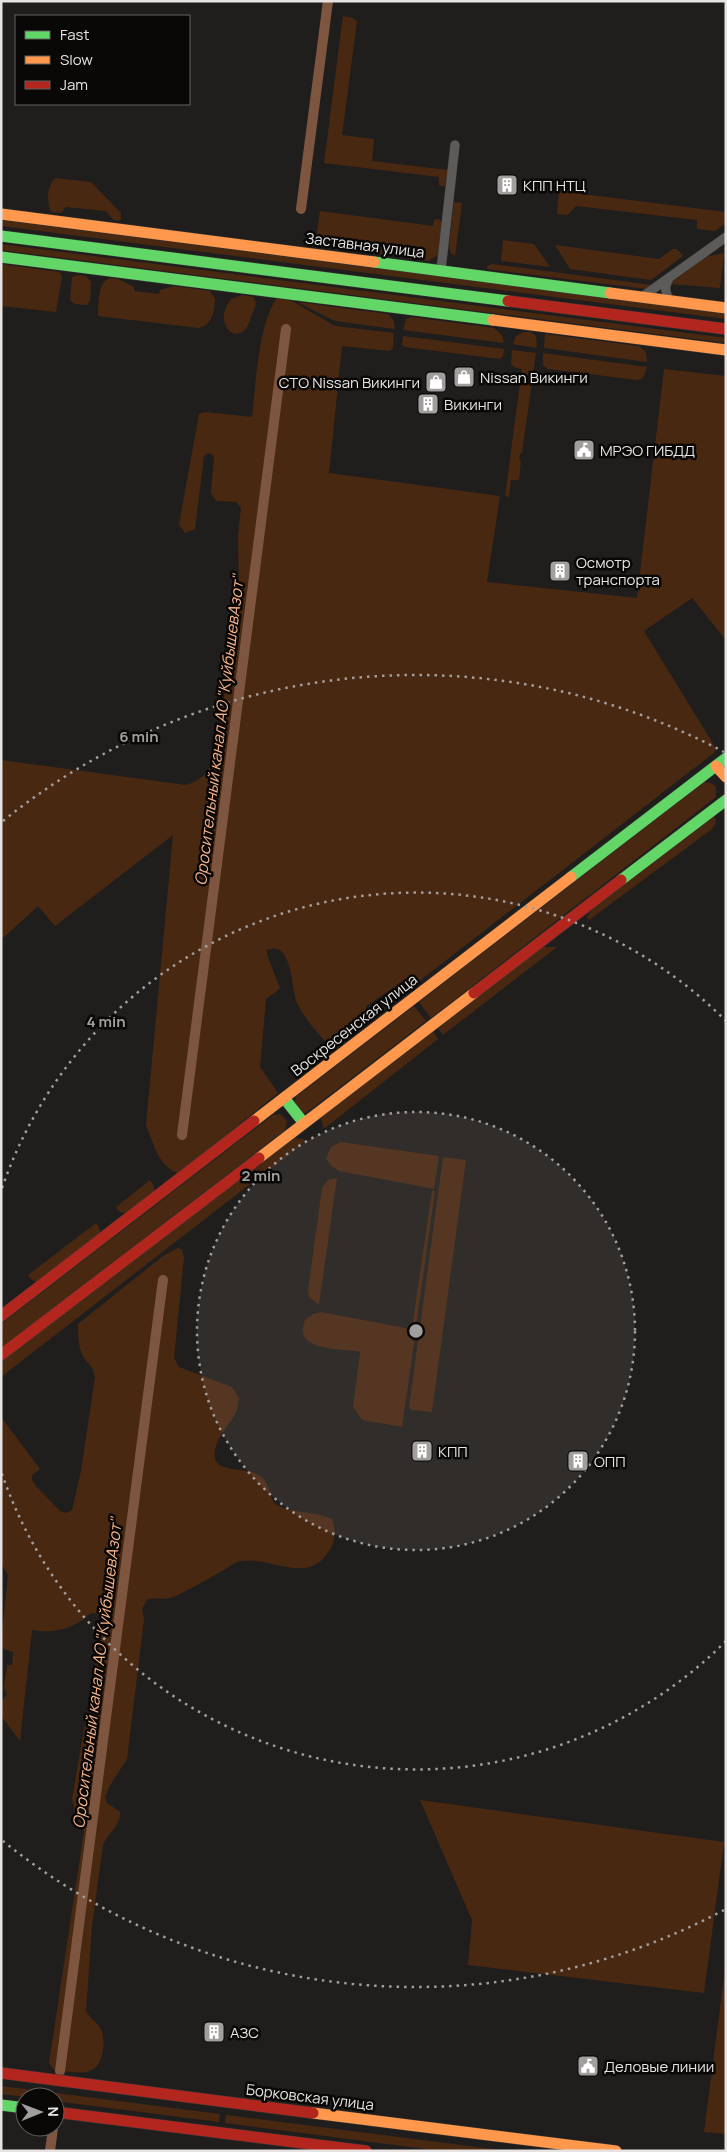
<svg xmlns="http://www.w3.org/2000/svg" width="727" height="2152" font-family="Manrope,sans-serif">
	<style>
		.green { fill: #492812 }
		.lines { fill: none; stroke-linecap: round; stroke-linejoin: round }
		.canal { stroke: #7e563f; stroke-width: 10 }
		.street-casing { stroke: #393837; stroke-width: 10 }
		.fast-casing { stroke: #393837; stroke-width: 12 }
		.slow-casing { stroke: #393837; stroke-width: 12 }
		.jam-casing { stroke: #393837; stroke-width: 12 }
		.street { stroke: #5c5b5a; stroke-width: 9 }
		.fast { stroke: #63d668; stroke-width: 11 }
		.slow { stroke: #ff974d; stroke-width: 11 }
		.jam { stroke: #b3261e; stroke-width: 11 }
		.ring { fill: none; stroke: #a19e9d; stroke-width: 2.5; stroke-dasharray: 2.5 5 }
		.labels { text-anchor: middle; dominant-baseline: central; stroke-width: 5; stroke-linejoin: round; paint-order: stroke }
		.poi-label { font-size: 15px; fill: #e6e3e2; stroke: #090807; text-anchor: start }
		.street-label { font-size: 15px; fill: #e6e3e2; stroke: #090807 }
		.water-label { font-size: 16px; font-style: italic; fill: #f9b389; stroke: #090807 }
		.centre { fill: #a19e9d; stroke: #090807; stroke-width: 2.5 }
		.ring-label { font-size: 15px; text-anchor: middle; font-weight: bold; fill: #a19e9d; stroke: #090807; stroke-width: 5; stroke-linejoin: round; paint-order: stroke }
	</style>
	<rect width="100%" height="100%" fill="#201e1c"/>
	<path class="green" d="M343,16L353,18L357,21L342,135L374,139L372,161L448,170L445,187L439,185V177L324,163Z
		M55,178L91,182L121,213V219C114,224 110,215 106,211L66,207L61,213L51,212C47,200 46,189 55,178Z
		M559,191L726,212V223L715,231L697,229V220L576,206L568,215L557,214Z
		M454,202L462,203L455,256L451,253L449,247Z
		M320,211L433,226L434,220L439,219L442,223L438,255L428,261L315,245Z
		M1,220L726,313V319L1,226Z
		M503,240L534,244L550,267L501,261Z
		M1,244L726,338V343L1,250Z
		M555,245L659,259L673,249H677L683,256L651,280L570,269Z
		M724,253L720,288L670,284L704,257Z
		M1,264L59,272L62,276L56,312L1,306Z
		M492,264L652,285L647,289L487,269V266Z
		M77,275L86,276L91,282L90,301L87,305L75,304L70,300L72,277Z
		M111,278L118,279L134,287V291L159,294L160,290L174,286L210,291L215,299C215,310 212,325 199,328L98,316C99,303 97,281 111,278Z
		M242,295L253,297C257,302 256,306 253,312C251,316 250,322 247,327C236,345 212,324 231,299Z
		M277,298L292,301L335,326L394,333L393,347L390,351L342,346L329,473L500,496L487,582L637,598L664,369L726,376V640L692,598L644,631L715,747V752L413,986L405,982L401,983L366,1006L369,1021L332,1049C320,1035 305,1020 297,1003C291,989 293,939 267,950V955L280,988L277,991L266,999L260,1067L278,1093L179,1173C159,1169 153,1141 146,1125L173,835L55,926L38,906L1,940V760L186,785C203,780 208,772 215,756L239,598L238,535L241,508L236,502L216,501L211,493L214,457L211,454L208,453L204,456L195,529L185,533L179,524L199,414L205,412L252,417C256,385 258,324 277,298Z
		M297,302L388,314L394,321L395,329L335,321Z
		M411,317L494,328L502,335L504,343L403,330L406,319Z
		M524,332H531L536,336L537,348L513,344L516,336Z
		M545,334L639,346L646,352L647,362L544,348Z
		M403,336L504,349L503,356L500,359L405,347L402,345Z
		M512,350L536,353L522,453H520L519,460H521L519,480H511L509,497L505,496L522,369L514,367L511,364Z
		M543,353L647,367L643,378L637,380L548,369L543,365Z
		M704,782L711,783L716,787V797L431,1018L419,1002Z
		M715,816L716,823L712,829L589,920L587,917L595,905Z
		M540,947H557L443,1035L437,1027Z
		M414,1006L426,1021L306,1113L298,1112L293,1103L297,1096Z
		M432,1030L438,1039L325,1128L323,1126L321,1117Z
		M280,1114L287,1121L285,1130L1,1348V1324L273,1115Z
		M295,1138L307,1140L1,1377V1361Z
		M341,1142L439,1156L434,1189L339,1171L330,1165L326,1158L331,1147Z
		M443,1157L466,1160L432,1412L412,1410L409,1407Z
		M337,1178L319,1305L309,1297L308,1290L322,1188L328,1180Z
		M150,1180L154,1186V1191L127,1213L119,1212L116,1207Z
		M432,1191H435L416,1327H412Z
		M96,1223L100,1229V1233L37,1282L32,1280L28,1275Z
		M178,1248L182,1250L184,1257L174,1358L179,1367L232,1387L239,1398C238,1402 238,1406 237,1410C231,1425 212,1440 215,1458C217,1471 242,1469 252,1472C276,1480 264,1499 279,1506C295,1514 315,1511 332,1519C336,1530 336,1541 329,1551C308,1586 272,1556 241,1561C235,1562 229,1567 224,1570C207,1579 190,1590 173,1597C164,1601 155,1596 147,1600L142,1609L144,1619L127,1759L109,1787L105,1797L107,1803L120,1812C121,1826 108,1833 103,1845L92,1926L86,2011C90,2019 98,2022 101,2030C104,2036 104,2042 103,2049C99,2080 78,2072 54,2070L49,2063L84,1831L76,1815L72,1799L101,1632V1618L95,1613C87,1613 86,1619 79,1622C65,1631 48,1633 32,1630L20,1741L1,1716L2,1701L7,1694L4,1688L7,1665H12L13,1652L4,1649L1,1644L8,1575L1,1563V1417L40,1469L32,1475V1480L35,1485L60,1511L67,1513L72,1510L81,1471L95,1377C92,1362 88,1366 83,1356C78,1346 78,1335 78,1324L163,1256Z
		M321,1312L416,1330L402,1427L362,1420L353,1407L360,1352C341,1348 291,1352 305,1320L313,1314Z
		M420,1800L724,1842L704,1993L468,1965L472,1920Z
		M726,1962V2134L704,2132Z
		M1,2086L220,2114L219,2122L55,2101V2097H25L1,2094Z
		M226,2115L508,2151H441L225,2123Z"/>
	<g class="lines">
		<path class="canal" d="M301,209L328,1
			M182,1135L286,329
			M60,2071L163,1280
			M50,2151L53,2128"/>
		<g class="street-casing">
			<path id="street" d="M441,270L455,145
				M642,297L726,237
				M669,300C665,291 664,286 670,277"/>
		</g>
		<g class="fast-casing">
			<path id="fast" d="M1,236L508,301
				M1,257L493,320
				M374,262L610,293
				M571,877L726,758
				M621,880L726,800
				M284,1098L303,1122
				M1,2105L25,2108"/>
		</g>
		<g class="slow-casing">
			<path id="slow" d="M1,214L374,262
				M610,293L726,308
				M493,320L726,350
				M716,766L726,777
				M254,1121L571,877
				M259,1158L474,993
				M313,2113L616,2151"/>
		</g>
		<g class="jam-casing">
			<path id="jam" d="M508,301L726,329
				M474,993L621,880
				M1,1316L254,1121
				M1,1355L259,1158
				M1,2073L313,2113
				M55,2112L366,2151"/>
		</g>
		<use href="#street" class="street"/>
		<use href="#fast" class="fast"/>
		<use href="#slow" class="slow"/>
		<use href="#jam" class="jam"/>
	</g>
	<circle cx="416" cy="1331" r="219" fill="#a19e9d" fill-opacity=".12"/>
	<g class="ring">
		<circle cx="416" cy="1331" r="219"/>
		<path d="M726 1641A438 438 0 0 1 2 1474M2 1188A438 438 0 0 1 726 1021"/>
		<path d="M724 1910A656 656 0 0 1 3 1841M3 821A656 656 0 0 1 724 752"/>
	</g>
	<defs>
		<g id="building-square" transform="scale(1.125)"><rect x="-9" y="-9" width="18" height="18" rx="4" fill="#a19e9d" stroke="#090807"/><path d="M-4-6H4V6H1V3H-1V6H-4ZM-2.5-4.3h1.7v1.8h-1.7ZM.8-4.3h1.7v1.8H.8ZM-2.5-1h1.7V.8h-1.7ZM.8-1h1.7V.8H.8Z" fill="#fff"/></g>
		<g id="shop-square" transform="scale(1.125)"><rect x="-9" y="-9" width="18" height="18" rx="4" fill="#a19e9d" stroke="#090807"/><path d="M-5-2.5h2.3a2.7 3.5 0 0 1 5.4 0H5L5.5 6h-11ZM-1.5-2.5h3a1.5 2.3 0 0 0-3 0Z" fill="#fff"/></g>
		<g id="civic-square" transform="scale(1.125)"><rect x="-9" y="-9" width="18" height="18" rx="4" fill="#a19e9d" stroke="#090807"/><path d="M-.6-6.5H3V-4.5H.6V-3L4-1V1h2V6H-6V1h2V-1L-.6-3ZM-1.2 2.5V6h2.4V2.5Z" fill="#fff"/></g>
	</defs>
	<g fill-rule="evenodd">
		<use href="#building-square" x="507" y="185"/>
		<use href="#shop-square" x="464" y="377"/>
		<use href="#shop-square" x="436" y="382"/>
		<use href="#building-square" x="428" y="404"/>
		<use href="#civic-square" x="584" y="450"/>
		<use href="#building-square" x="560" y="571"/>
		<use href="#building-square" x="422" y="1451"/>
		<use href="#building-square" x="578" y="1461"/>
		<use href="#building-square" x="214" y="2032"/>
		<use href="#civic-square" x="588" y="2066"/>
	</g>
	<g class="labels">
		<g class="poi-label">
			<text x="523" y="185">КПП НТЦ</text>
			<text x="480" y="377">Nissan Викинги</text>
			<text x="420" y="382" text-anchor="end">СТО Nissan Викинги</text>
			<text x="444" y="404">Викинги</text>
			<text x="600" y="450">МРЭО ГИБДД</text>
			<text x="576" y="562">Осмотр<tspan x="576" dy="17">транспорта</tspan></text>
			<text x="438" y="1451">КПП</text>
			<text x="594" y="1461">ОПП</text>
			<text x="230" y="2032">АЗС</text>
			<text x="604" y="2066">Деловые линии</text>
		</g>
		<g class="street-label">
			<text transform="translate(365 245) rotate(7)">Заставная улица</text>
			<text transform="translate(354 1025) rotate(-38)">Воскресенская улица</text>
			<text transform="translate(310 2097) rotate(7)">Борковская улица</text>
		</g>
		<g class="water-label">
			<text transform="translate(219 730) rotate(-83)">Оросительный канал АО "КуйбышевАзот"</text>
			<text transform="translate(97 1673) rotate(-83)">Оросительный канал АО "КуйбышевАзот"</text>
		</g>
	</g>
	<circle cx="416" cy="1331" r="8" class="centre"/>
	<g class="ring-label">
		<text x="139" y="742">6 min</text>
		<text x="106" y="1027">4 min</text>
		<text x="261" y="1181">2 min</text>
	</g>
	<rect width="727" height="2152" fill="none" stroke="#e6e3e2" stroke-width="5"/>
	<rect x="15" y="15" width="175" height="90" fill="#090807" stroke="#61605f"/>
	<rect x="25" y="31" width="25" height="8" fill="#63d668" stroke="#61605f"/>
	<text x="60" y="40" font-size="15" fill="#e6e3e2">Fast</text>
	<rect x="25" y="56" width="25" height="8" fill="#ff974d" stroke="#61605f"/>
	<text x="60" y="65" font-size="15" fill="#e6e3e2">Slow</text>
	<rect x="25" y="81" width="25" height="8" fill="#b3261e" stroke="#61605f"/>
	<text x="60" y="90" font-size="15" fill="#e6e3e2">Jam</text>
	<g transform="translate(40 2112) rotate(89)"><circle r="24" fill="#090807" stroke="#61605f"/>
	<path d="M0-4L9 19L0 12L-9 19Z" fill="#a19e9d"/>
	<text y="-8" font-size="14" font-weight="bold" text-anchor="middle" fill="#e6e3e2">N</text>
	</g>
</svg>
